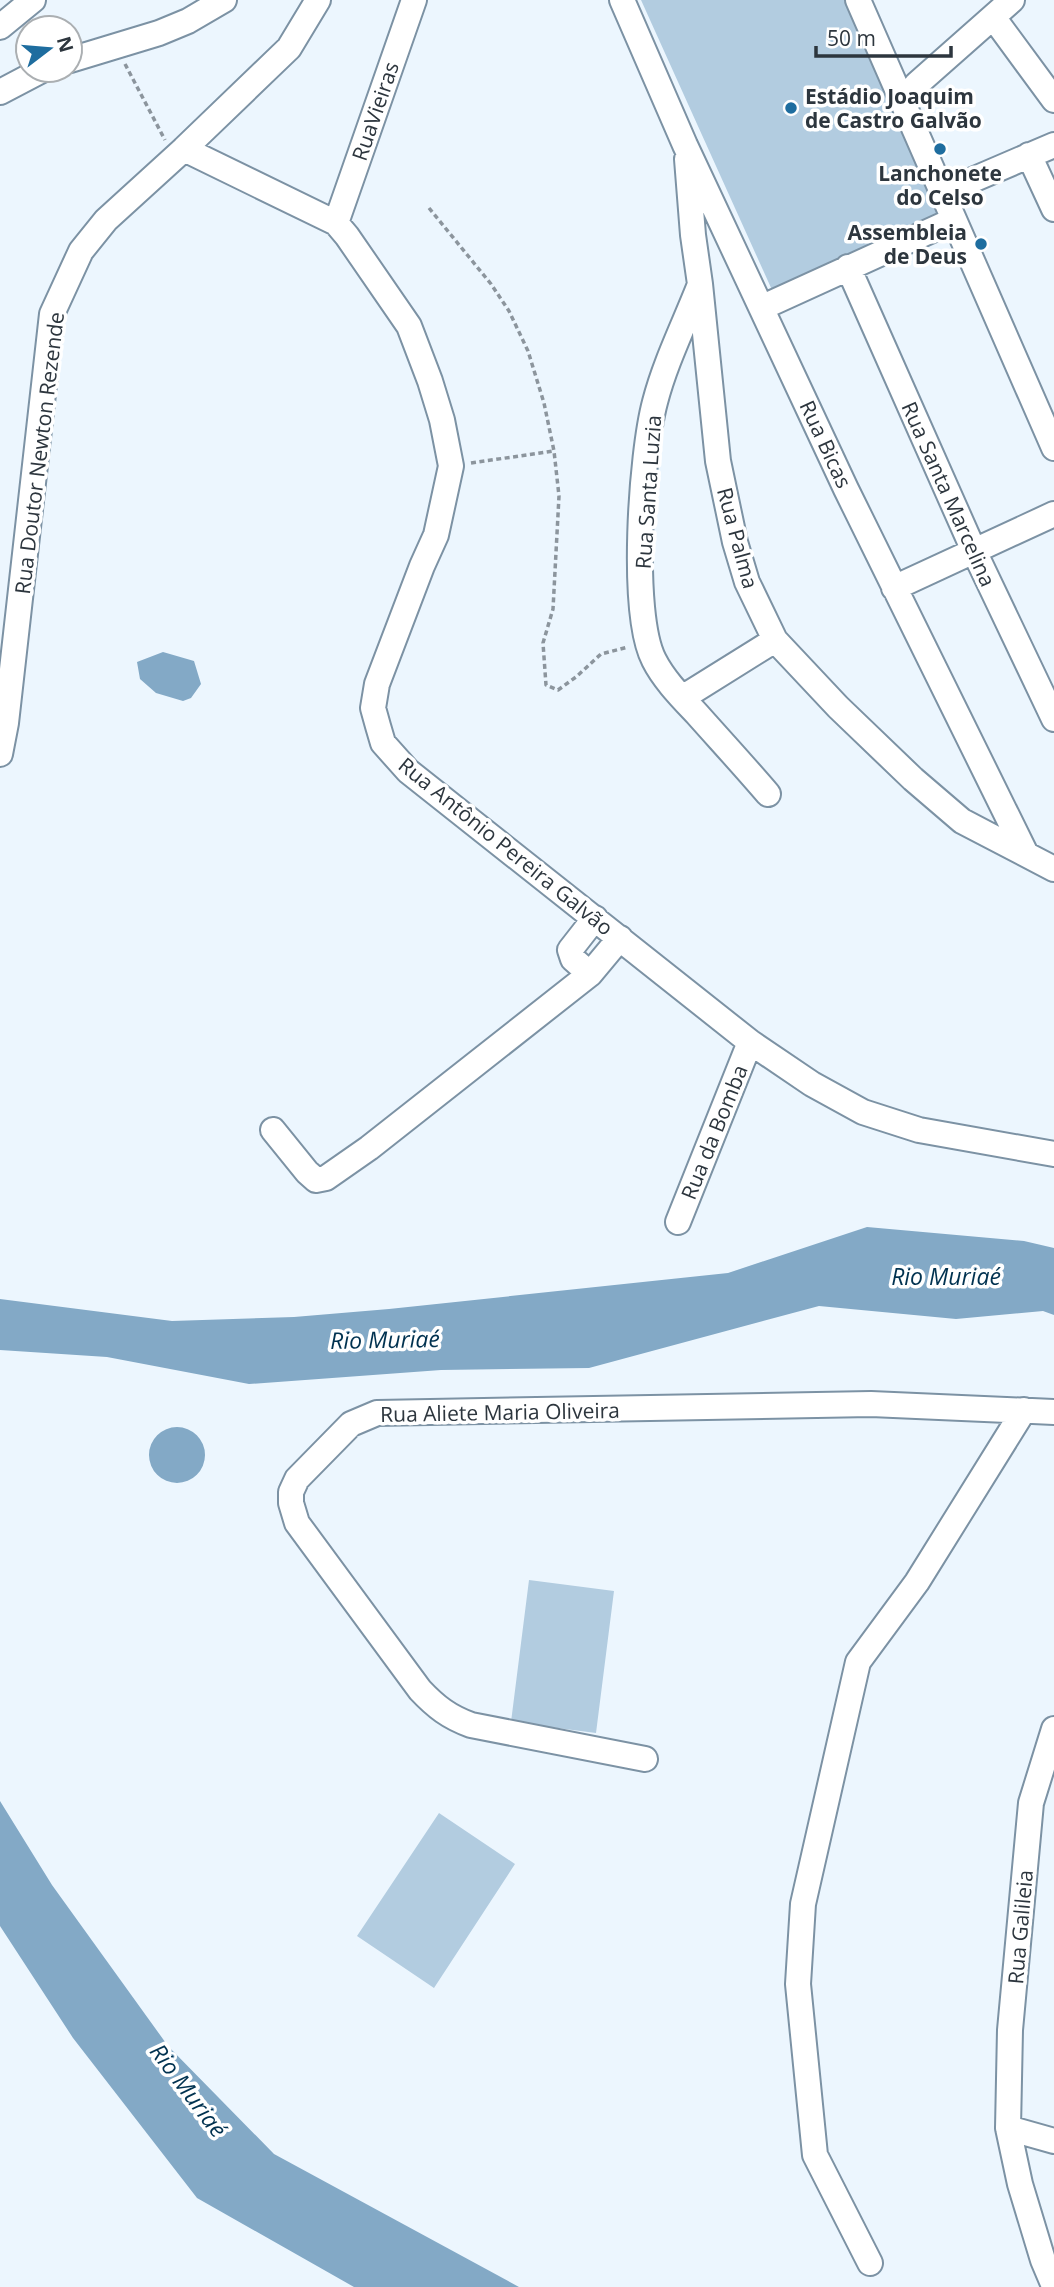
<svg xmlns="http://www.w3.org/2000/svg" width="1054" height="2287" font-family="'Open Sans',sans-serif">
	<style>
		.green { fill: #b2cce0 }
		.water { fill: #83a9c6 }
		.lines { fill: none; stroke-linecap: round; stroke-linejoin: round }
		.minor-casing { stroke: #7c92a4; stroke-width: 28 }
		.path { stroke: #8c959d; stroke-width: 3.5; stroke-dasharray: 5 3.5; stroke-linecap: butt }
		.minor { stroke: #fff; stroke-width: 24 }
		.poi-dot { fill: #1e6d9f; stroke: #fff; stroke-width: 2.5 }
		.labels { text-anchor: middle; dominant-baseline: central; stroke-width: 7; stroke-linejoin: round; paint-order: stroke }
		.poi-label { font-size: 21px; font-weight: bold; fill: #2d363e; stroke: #fff; text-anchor: start }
		.street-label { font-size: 21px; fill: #2d363e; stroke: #fff }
		.water-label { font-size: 23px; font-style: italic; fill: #013250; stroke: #fff }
	</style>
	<rect width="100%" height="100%" fill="#ecf6fe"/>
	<path class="green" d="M641,0H844L938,216L772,290Z
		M529,1580L614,1591L596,1733L511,1722Z
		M439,1813L515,1864L434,1988L357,1936Z"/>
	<path class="water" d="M163,652L194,661L201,684L191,698L183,701L156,693L140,679L137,662Z
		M867,1227L1024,1241L1054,1248V1315L1043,1311L956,1319L819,1306L589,1368L441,1370L249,1384L107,1357L0,1350V1299L172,1321L294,1317L389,1309L728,1273Z
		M149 1455a28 28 0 1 1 56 0a28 28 0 1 1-56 0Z
		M0,1801L52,1885L168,2046L274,2154L519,2287H354L197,2198L73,2038L0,1926Z"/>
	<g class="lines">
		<g class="minor-casing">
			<path id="minor" d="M622,0L685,145L846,489L1025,852
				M858,0L1054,448
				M993,17L1054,100
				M0,27L33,0
				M70,60L159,33L188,21L224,0
				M0,92L42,70
				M903,101L917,84L1012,0
				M184,149L336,223L347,236L409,326L430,381L442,420L451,466L436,535L422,566L377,684L373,708L378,726L383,743L408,771L750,1042L812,1084L863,1112L919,1130L1054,1154
				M1029,155L1054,209
				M687,159L693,235L700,284L718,461L735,542L747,582L775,640L838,707L913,779L962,821L1054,869
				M942,193L1054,145
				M336,223L414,0
				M848,267L974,551L1054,719
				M699,287C684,325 665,363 655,402C641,454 630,614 654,660C664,680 682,698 697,714C721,741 745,767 768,794
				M763,307L954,220
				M894,588L1054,514
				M682,698L775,640
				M0,754L6,723L52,314L81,251L106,220L184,149L289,48L318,0
				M590,974L573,959L570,950L595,918
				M273,1130L307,1172L316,1180L326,1178L369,1148L590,974L620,938
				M678,1222L750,1042
				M1054,1729L1031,1803L1010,2030L1008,2128L1020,2184L1043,2260L1054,2286
				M645,1759L471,1725C449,1717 436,1707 420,1690L297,1523L291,1503V1492L297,1479L351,1424L377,1413L871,1404L1054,1412
				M1008,2128L1054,2141
				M870,2263L815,2155L798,1984L803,1904L858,1662L917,1582L1024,1410"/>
		</g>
		<path class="path" d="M125,64L165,140
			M429,208L491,284L509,311L528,351L544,403L554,451L559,496L553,609L543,643L546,685L558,690L576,677L601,654L628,647
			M471,463L554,451"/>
		<use href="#minor" class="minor"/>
	</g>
	<g class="poi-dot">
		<circle cx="791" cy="108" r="7"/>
		<circle cx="940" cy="149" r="7"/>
		<circle cx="981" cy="244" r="7"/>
	</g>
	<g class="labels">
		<g class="poi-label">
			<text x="805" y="96">Estádio Joaquim<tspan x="805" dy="24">de Castro Galvão</tspan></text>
			<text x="940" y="173" text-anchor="middle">Lanchonete<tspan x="940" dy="24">do Celso</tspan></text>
			<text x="967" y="232" text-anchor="end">Assembleia<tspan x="967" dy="24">de Deus</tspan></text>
		</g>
		<g class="street-label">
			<text transform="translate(375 111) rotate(-71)">RuaVieiras</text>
			<text transform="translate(826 444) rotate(65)">Rua Bicas</text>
			<text transform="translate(39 453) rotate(-83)">Rua Doutor Newton Rezende</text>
			<text transform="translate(648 492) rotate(-86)">Rua Santa Luzia</text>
			<text transform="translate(949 494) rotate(66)">Rua Santa Marcelina</text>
			<text transform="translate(738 538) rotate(75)">Rua Palma</text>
			<text transform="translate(506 846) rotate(39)">Rua Antônio Pereira Galvão</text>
			<text transform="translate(714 1132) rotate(-68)">Rua da Bomba</text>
			<text transform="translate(500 1412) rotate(-1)">Rua Aliete Maria Oliveira</text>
			<text transform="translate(1020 1927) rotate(-85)">Rua Galileia</text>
		</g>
		<g class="water-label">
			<text x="946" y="1276">Rio Muriaé</text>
			<text transform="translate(385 1339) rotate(-1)">Rio Muriaé</text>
			<text transform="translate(189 2090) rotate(53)">Rio Muriaé</text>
		</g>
	</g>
	<g transform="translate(49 49) rotate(74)"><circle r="33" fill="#ffffff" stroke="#abafb2" stroke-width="2"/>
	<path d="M0-5L12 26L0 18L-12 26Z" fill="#1e6d9f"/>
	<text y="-10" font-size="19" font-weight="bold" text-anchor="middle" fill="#2d363e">N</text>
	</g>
	<path d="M816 46v10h135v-10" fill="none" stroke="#2d363e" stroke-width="3.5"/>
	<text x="827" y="46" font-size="21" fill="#2d363e" stroke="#ffffff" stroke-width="5" paint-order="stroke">50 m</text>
</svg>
